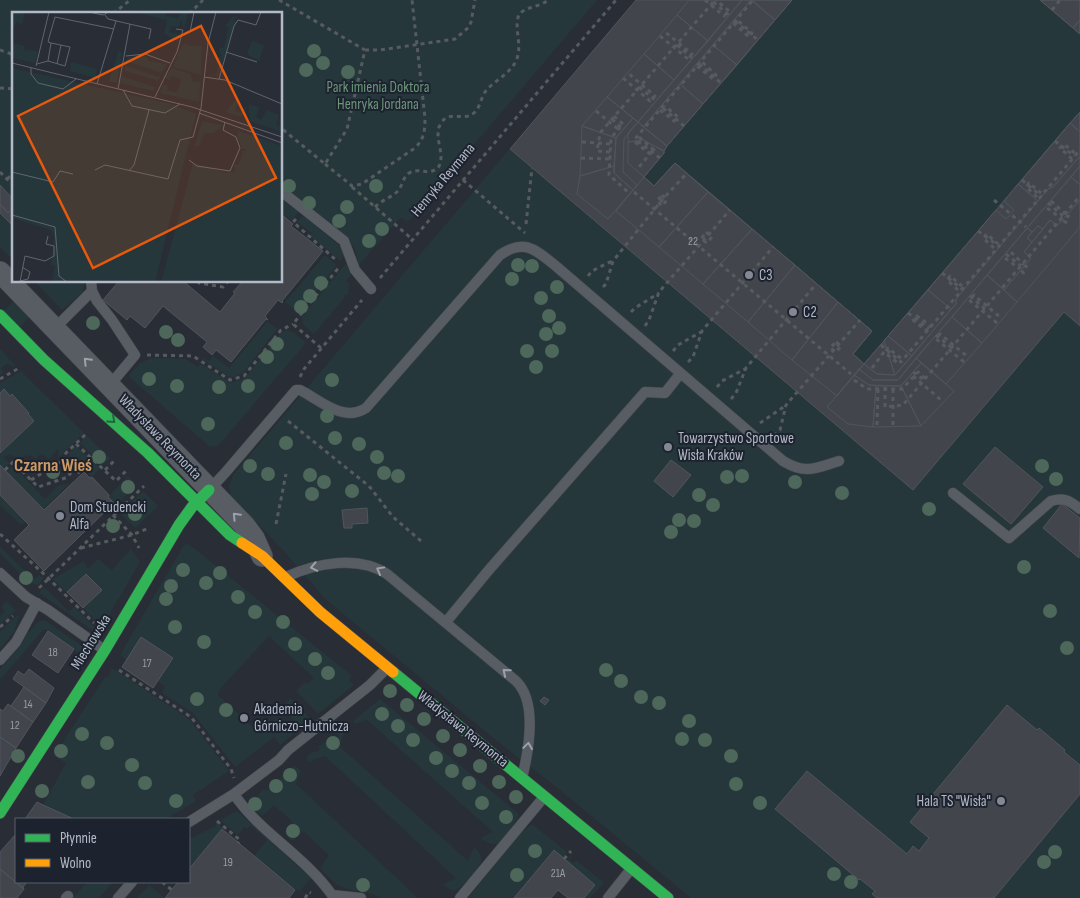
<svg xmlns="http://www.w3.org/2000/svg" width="1080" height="898" font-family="'Sofia Sans Condensed',sans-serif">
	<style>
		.green { fill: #26373b }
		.building { fill: #42454c; stroke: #50555d }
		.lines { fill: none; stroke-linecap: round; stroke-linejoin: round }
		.lane-casing { stroke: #45484e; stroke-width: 11 }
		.street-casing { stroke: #45484e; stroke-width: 22 }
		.fast-casing { stroke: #45484e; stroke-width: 12 }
		.slow-casing { stroke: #45484e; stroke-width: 12 }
		.path { stroke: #565b60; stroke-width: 3; stroke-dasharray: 4 4; stroke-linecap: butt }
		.lane { stroke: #585c63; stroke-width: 10 }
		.street { stroke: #585c63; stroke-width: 21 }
		.fast { stroke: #30b455; stroke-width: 11 }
		.slow { stroke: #ff9f0a; stroke-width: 11 }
		.tree { fill: #4d675a }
		.oneway { stroke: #9ca2ad }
		.oneway2 { stroke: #256440 }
		.poi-dot { fill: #838893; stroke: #1c232f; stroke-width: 2 }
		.labels { text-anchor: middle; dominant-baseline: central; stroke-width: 4; stroke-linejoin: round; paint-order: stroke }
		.number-label { font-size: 12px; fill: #979ca8 }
		.park-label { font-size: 15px; fill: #6b9678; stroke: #1c232f }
		.street-label { font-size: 15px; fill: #b3b9c6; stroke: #1c232f }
		.poi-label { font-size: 15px; fill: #b3b9c6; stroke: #1c232f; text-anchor: start }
		.quarter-label { font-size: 18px; font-weight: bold; fill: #cf9b65; stroke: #1c232f }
		.inset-road { fill: none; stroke: #60656f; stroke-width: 1 }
		.view { fill: #e8590c; fill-opacity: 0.15; stroke: #e8590c; stroke-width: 2.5 }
		.inset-edge { fill: none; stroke: #b3b9c6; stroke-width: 2.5 }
	</style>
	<rect width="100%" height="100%" fill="#292d35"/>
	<path class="green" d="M0,0H597L410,220L406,221L403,218L399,219L359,265L355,249L349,239L281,183V14H14V261L0,247Z
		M636,0H1080V898H691L560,790L497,741L324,598L282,549L231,496L229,487L233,475Z
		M281,198L299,212L292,221L281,212Z
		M303,215L340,246L344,256L341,261L310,236L312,233L297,222Z
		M325,255L337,265L298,313L285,302Z
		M346,263L351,275L346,281L349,283L348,294L344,296L345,297L314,334L303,325L302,317Z
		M34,281H85L82,293L62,310Z
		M17,297L33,314L19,328L4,311Z
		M267,322L277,329L243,373L231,378L202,359L203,357L209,361L213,356L229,368Z
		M287,330L293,332L306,343L218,446L210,447L208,445L128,376L140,363L151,358L186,359L198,367L201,364L231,383L245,378L281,333Z
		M0,349L15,365L13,367L8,363L1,368L4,373L0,375Z
		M21,371L84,433L58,458L59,450H57L49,459L40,454L36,459L30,455C23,457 15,459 9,454L4,458L9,463L4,469L0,465V453L33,421L28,414L29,412L12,394L10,396L0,393V383Z
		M87,436L110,458L103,465L80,443Z
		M76,446L100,468L92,477L68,454Z
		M13,466L45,499L58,486L70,483L43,509L7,472Z
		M128,476L136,485L116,505L108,497Z
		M143,491L158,506L135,528L120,513Z
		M0,495L25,522L21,525L0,505Z
		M186,544L190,545L352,676L349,680L354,685L318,714L296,691L305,682L308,684L314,678L269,636L219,690L218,695L256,730L269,719L272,722L278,717L293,734L280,745L274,737L235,767L193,713L162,693L165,686L157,681L172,658L142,637L127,660L120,655L184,545Z
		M0,547L34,579L39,575L44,578L38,585L29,582L0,553Z
		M131,549L140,562L102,627L83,608L102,590L87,574L66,592L53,579L84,561L88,569L98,559L112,570Z
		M44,587L69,612L74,607L99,631L98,634L39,593Z
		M6,601L16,611L0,624V616L5,611L1,607Z
		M20,613L14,632L0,649V631Z
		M40,621H46L88,650L83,656L44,629L0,680V669L19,648L28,632H30L35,625Z
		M112,668L189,719L229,771L193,795L196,801L166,819H74L43,805L66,763L54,756L105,677H108Z
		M290,698L311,720L301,728L283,709Z
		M380,699L519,814C512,829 500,856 481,838L493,832L367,720L354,724L353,721Z
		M342,729L345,731L339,746L468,861L474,847C478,851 482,855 481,861C480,869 460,890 453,891L442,885L456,878L325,756L308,762L307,756L314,751L316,753L320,749L318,747L332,737L334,739L339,736L337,733Z
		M294,766L301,770L296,784L418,898H382L372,894L347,889L336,884L320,868L329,855L303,831L294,840H291L285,834V831L293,822L274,805L262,816L252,807L251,799L253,798L255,799L259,796L258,794L264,789L267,791L271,788L269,785L276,780L278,782L282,778L281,776Z
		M237,811L311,878L300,891L290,886L254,856L267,840L250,825L247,829L244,827L238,835L220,820Z
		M216,822L223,828L189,869V839L216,826Z
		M532,824L567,852L563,858L553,850L514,898H468L522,832Z
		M570,856L572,857L569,860L574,863L576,860L604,883L589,898H584L566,861Z
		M87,882H113L99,898H73Z
		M149,885L165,898H137Z"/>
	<path class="building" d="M636,0H792L667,146L664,151V153L644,177L654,186L675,163L872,331L853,354L864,364L1080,112V326L1064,312L913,490L510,149Z
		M689,0H742L708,41L677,15Z
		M742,0H751L643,127L638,122Z
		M751,0L775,20L737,65L713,45Z
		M752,0H792L775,20Z
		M1040,0H1080V34L1073,28Z
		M1040,0H1080V20L1073,28Z
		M677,15L708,41L674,80L644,54Z
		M1080,20V34L1073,28Z
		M713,45L737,65L703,104L680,84Z
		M644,54L674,80L638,122L607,97Z
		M680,84L703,104L667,146L643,127Z
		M607,97L633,118L616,138L582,126Z
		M1080,112V132L1070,123Z
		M633,118L638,122L624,139L623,172L637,185L633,190L614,173L616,138Z
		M638,122L667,146L664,151L643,140L628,142V133Z
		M1070,123L1080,132V156L1053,187L1048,189L1038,201L1018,184Z
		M582,126L616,138L614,166L580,176Z
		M643,140L664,151V153L644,177L628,163V142Z
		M1080,156V166L898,380H873L859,369L864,364L877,374L895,375L956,304V299L1048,189L1053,187Z
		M675,163L708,192L659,247L616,211L644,177L654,186Z
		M614,166V173L633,190L608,219L577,194L580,176Z
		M1080,166V185L1071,177Z
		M1071,177L1080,185V200L1057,226L1050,220L1043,229L1038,226L1032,232L1027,228Z
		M1018,184L1038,201L956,299V304L951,309L928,290L996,210L1006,219L1010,215L1014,210L1004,201Z
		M0,185L14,200V207L8,213L0,204Z
		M708,192L752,229L703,284L659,247Z
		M1080,200V227L1017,302L1004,290L1031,258L1024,252L1050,220L1057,226Z
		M0,204L8,213L14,207V227L0,213Z
		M281,214L293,224L291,226L323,251L282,301L283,302L282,303L278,300L265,316L268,320L266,319L231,362L216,350L212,355L203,347L207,342L163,306L145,328L130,316L127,320L103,300L119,281H183L220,312L235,293L233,292L243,281H281Z
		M1038,226L1043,229L1032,242L1027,238Z
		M1027,228L1032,232L1027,238L1032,242L1024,252L1031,258L1004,290L987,275Z
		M752,229L795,265L748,322L703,284Z
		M795,265L838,302L792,360L748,322Z
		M987,275L1017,302L982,343L952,317Z
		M928,290L951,309L912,356L888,336Z
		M838,302L872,331L853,354L864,364L837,396L792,360Z
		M952,317L982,343L946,384L916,358Z
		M888,336L912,356L895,375L884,341Z
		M884,341L895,375L877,374L864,364Z
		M916,358L921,363L901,386L869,385L854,375L859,369L873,380H898Z
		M921,363L954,391L921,426L901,386Z
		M854,375L869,385L876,386L873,427L848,424L827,407Z
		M876,386H901L921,426L873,427Z
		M4,389L10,396L12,394L29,413L28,414L34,421L0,453V393Z
		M995,447L1043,487L1011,524L963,484Z
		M671,460L691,475L673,497L654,481Z
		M0,465L44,510L84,472L90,478L92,477L109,495L108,497L114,503L44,571L14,540L29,525L0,495Z
		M1062,504L1080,518L1079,558L1043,528Z
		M367,508L368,523L352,524V528H344L342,510Z
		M86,574L102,590L83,608L67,592Z
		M48,631L74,649L58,673L32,655Z
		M141,637L173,658L153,688L122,667Z
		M29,669L54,688L46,703L13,679L18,671L24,675Z
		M24,687L46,703L33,722L11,706Z
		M544,697L549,700L545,705L540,701Z
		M8,704L33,722L16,748L0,737V709L3,711Z
		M1007,705L1037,730L1039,728L1065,750L1064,752L1080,765V794L994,898H877L872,894L875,891L860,879L859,880L775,809L807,771L907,854L913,846L919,851L929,838L910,822Z
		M0,737L16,748L0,776Z
		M37,802L43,805L74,819H25Z
		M222,829L295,890L289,898H165L178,882H189V869Z
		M15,835L16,882H27L23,887L24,889L0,869V852Z
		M554,850L595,885L584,898H568L558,890L551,898H514Z
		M0,869L24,889L17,898H0Z"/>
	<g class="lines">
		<g class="lane-casing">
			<path id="lane" d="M281,191L344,241L355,270L371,289
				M91,281L92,291L97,301L112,320L135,355L110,385
				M55,328L92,291
				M210,489L225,473L296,390H300C320,400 343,423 366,408L500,255C525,238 536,250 557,267L783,461C806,475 816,468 839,461
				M953,493L1009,538L1051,501C1064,497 1070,501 1080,509
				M0,573L26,597L48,610L103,649
				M286,577C316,563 358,555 387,574L516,681C537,701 529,748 523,774
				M446,622L488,571L645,392L665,393L680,374
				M0,660L16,642L37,603
				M234,794C260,833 305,856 332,895L361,898
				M189,822L234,794L279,760L288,750L370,685L387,668
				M66,898L68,896
				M118,898L132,882
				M460,898L544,797
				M608,898L631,869"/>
		</g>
		<g class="street-casing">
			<path id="street" d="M0,272L245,526L254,538L262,556"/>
		</g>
		<g class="fast-casing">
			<path id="fast" d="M0,315L44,360L148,453L230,535L242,543
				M393,672L668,898
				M0,813L105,650L179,525L192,507L209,490"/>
		</g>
		<g class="slow-casing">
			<path id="slow" d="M242,543L262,556L320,612L393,672"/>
		</g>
		<path class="path" d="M279,0L365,50L347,129L325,164L281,128
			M705,0L724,16L729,11L716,0
			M713,2L729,15
			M1052,10L1060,0
			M113,14L130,0
			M189,14L203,0
			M735,21L758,40
			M733,23L749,37L752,33L737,20
			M660,36L688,59L692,54L664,31
			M677,45L692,58
			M0,50L14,55
			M365,50H380L455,39L469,27L471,22L475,0
			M699,64L721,83
			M697,66L713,79L716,75L701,61
			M623,78L650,101L655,96L628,73
			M639,87L655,100
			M0,88L14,89
			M663,108L684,126
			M660,110L674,121L678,117L665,106
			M596,111L618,129
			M614,116L623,124L611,138L609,175L628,192
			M612,119L623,129
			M639,137L654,150L650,153
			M1055,141L1074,156
			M582,142L611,144
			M635,142L650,154L637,169
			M610,152L597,151L600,133L715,0
			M581,158L610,159
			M660,158L635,139L753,0
			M1072,159L1060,148L1064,144L1077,155
			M325,164L352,186L362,184L415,148C424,139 425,131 425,118L412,0
			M0,172L14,186
			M7,179L14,173
			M463,180L525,233
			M1022,180L1040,195
			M352,187L412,239
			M634,192L851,374
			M662,195L667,200L662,206L657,201Z
			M1037,197L1026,187L1029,183L1041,193
			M994,200L1026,227
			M1053,201L1052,202L1066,214
			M1048,203L1063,216
			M375,207C382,200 392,197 398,191C403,185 403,175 411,172C422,168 427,176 438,168C447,154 432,138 441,123C450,109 464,123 475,112C480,107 481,98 485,92C495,79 514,73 518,55C521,41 514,28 519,14C528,6 540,7 548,0
			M1047,208L1062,219
			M296,219L293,222L336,260
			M1067,223L1064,221L1068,216L1071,218
			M526,224L532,168
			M978,231L996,244
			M706,232L712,237L707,243L701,239Z
			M994,248L983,238L987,234L998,244
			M1011,252L1024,265
			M1006,254L1021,266
			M1005,258L1020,269
			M749,270L755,274L750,281L744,276Z
			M942,273L962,289
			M1024,274L1022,271L1026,266L1029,268
			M588,276L592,271L612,261
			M380,278L616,0
			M197,281L199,283L223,287L228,281
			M603,287L606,284L613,261L662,200L687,173
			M958,290L947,280L950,276L962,286
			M970,296L985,309
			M794,307L799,312L794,318L789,313Z
			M631,312L635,308L659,293
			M908,313L929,329
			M997,323L969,300L974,295L1001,318
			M645,326L649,320L659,292L730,210
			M928,332L913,320L917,316L932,327
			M936,335L952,348
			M836,342L841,346L836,352L830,348Z
			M881,345L901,362L1080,150
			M321,348L293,324L340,266
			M673,351L678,345L701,332
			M886,351L888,348L903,360
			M147,355L193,356L230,380L244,376L281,330L293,324
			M688,362L693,357L702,331L773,247
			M964,362L936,339L940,334L968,357
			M872,368L884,352L899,364
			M913,372L924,380
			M913,376L941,400
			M300,377L304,369L362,300
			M0,379L19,368
			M854,380L867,389H902L918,372L926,379
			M717,387L722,381L745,369
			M885,387V407L903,405L1080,196
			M893,389V425
			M731,399L736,393L746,368L816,284
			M288,421L369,486L393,517L421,541
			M760,423L785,406
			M877,425L878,389
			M774,436L780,430L786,405L860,320
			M76,444L116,481L127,470
			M5,470L13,462L38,487L68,477L73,469
			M105,470L116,459
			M80,473L60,462L66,453L88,432
			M31,480L60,462
			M113,515L132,535L139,548
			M276,524L286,474
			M0,534L45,575L94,623
			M81,548L132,535L149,528
			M39,588L144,486
			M0,627L13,616
			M119,670L191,717L231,769L234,778
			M217,821L240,840L238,843
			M564,859L571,851
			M162,882L172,890
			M305,898L309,892L311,893"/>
		<use href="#lane" class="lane"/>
		<use href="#street" class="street"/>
		<use href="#fast" class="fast"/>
		<use href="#slow" class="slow"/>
	</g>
	<g class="tree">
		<circle cx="314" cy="51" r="7"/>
		<circle cx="323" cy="63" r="7"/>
		<circle cx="306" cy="70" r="7"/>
		<circle cx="348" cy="72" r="7"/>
		<circle cx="289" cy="186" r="7"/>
		<circle cx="376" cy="186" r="7"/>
		<circle cx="309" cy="203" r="7"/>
		<circle cx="347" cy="207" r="7"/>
		<circle cx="339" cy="221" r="7"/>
		<circle cx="382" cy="229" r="7"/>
		<circle cx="369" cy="241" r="7"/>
		<circle cx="518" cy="265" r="7"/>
		<circle cx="532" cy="266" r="7"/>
		<circle cx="512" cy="279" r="7"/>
		<circle cx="321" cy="283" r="7"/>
		<circle cx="557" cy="287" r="7"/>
		<circle cx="310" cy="296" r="7"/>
		<circle cx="541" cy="298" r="7"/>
		<circle cx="301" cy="307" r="7"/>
		<circle cx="549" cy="316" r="7"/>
		<circle cx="93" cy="323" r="7"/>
		<circle cx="559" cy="328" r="7"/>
		<circle cx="166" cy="332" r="7"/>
		<circle cx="546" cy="334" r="7"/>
		<circle cx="178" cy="340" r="7"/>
		<circle cx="277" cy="344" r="7"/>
		<circle cx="527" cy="351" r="7"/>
		<circle cx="552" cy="351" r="7"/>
		<circle cx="267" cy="357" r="7"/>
		<circle cx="536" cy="367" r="7"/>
		<circle cx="149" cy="379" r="7"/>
		<circle cx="332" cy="380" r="7"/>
		<circle cx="177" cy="386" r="7"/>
		<circle cx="248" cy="386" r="7"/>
		<circle cx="219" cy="387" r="7"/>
		<circle cx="327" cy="416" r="7"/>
		<circle cx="208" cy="424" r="7"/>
		<circle cx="335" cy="438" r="7"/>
		<circle cx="286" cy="443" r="7"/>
		<circle cx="359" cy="444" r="7"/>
		<circle cx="99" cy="457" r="7"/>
		<circle cx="377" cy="457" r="7"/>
		<circle cx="250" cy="466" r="7"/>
		<circle cx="1042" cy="466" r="7"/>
		<circle cx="53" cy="472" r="7"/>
		<circle cx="384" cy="473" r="7"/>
		<circle cx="268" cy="474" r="7"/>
		<circle cx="310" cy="475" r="7"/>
		<circle cx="398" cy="476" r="7"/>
		<circle cx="742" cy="476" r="7"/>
		<circle cx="727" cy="477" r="7"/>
		<circle cx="1056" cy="479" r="7"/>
		<circle cx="324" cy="482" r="7"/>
		<circle cx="795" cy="482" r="7"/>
		<circle cx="128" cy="487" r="7"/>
		<circle cx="352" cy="491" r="7"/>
		<circle cx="842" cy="493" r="7"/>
		<circle cx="312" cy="494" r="7"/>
		<circle cx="699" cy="495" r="7"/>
		<circle cx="713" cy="505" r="7"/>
		<circle cx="929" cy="509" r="7"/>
		<circle cx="135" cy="514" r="7"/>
		<circle cx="679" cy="520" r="7"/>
		<circle cx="694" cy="521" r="7"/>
		<circle cx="113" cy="526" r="7"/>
		<circle cx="671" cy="532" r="7"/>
		<circle cx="1024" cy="567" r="7"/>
		<circle cx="183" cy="570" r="7"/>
		<circle cx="220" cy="573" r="7"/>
		<circle cx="26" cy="578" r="7"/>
		<circle cx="206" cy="583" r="7"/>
		<circle cx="171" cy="586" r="7"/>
		<circle cx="238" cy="597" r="7"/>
		<circle cx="166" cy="599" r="7"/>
		<circle cx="1050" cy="611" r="7"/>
		<circle cx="255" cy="612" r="7"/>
		<circle cx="283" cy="622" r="7"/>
		<circle cx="175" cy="627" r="7"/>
		<circle cx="204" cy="642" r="7"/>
		<circle cx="295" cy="644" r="7"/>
		<circle cx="1067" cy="648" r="7"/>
		<circle cx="315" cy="659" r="7"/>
		<circle cx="606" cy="670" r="7"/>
		<circle cx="328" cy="673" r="7"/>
		<circle cx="621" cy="681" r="7"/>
		<circle cx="390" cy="691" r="7"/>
		<circle cx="641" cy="697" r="7"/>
		<circle cx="197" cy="699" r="7"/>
		<circle cx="659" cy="703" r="7"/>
		<circle cx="407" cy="705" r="7"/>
		<circle cx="226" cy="710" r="7"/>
		<circle cx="382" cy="714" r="7"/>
		<circle cx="424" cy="719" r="7"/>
		<circle cx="689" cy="721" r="7"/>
		<circle cx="398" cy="726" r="7"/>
		<circle cx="82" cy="734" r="7"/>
		<circle cx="443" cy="736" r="7"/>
		<circle cx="682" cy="739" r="7"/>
		<circle cx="413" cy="740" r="7"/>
		<circle cx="705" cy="740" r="7"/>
		<circle cx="107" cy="743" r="7"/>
		<circle cx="333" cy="743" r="7"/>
		<circle cx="460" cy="750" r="7"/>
		<circle cx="61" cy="751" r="7"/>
		<circle cx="18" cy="756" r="7"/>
		<circle cx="731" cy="756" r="7"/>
		<circle cx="436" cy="758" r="7"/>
		<circle cx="132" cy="765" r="7"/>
		<circle cx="480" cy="766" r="7"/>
		<circle cx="452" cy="771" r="7"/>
		<circle cx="290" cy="775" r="7"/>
		<circle cx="88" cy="782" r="7"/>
		<circle cx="499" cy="782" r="7"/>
		<circle cx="145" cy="783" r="7"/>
		<circle cx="469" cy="783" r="7"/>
		<circle cx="736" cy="784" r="7"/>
		<circle cx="276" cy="786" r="7"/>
		<circle cx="42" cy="791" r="7"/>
		<circle cx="516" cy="797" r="7"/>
		<circle cx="176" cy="801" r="7"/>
		<circle cx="482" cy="803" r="7"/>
		<circle cx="760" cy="803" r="7"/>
		<circle cx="255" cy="804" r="7"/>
		<circle cx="506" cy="817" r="7"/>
		<circle cx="293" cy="831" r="7"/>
		<circle cx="535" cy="851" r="7"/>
		<circle cx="1055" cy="852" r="7"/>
		<circle cx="1044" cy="862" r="7"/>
		<circle cx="834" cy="874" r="7"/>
		<circle cx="517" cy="875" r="7"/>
		<circle cx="851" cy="882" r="7"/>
		<circle cx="363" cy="885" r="7"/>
	</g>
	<defs><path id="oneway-chevron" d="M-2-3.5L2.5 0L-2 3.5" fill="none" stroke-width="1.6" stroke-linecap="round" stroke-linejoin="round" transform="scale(1.25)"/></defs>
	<g class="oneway">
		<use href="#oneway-chevron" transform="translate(87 361) rotate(-134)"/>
		<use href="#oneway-chevron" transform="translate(236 516) rotate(-134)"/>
		<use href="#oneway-chevron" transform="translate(314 567) rotate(169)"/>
		<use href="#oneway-chevron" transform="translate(380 570) rotate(-151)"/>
		<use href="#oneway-chevron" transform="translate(506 672) rotate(-140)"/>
		<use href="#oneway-chevron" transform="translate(528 746) rotate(-82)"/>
	</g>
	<use class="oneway2" href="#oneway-chevron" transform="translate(112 420) rotate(42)"/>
	<g class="poi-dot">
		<circle cx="749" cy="275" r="5"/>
		<circle cx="793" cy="312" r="5"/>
		<circle cx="668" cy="447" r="5"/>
		<circle cx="60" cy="516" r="5"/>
		<circle cx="244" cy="718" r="5"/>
		<circle cx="1001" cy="801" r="5"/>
	</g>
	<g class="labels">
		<g class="number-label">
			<text x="693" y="241">22</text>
			<text x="53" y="652">18</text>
			<text x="147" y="663">17</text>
			<text x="28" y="704">14</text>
			<text x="15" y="725">12</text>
			<text x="228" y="862">19</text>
			<text x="558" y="873">21A</text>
		</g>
		<g class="park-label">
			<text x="378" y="87">Park imienia Doktora<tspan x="378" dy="17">Henryka Jordana</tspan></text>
		</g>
		<g class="street-label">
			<text transform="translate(443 180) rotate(-50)">Henryka Reymana</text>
			<text transform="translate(160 437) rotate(46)">Władysława Reymonta</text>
			<text transform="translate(91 642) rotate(-58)">Miechowska</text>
			<text transform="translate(463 729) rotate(39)">Władysława Reymonta</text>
		</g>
		<g class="poi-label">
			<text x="759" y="275">C3</text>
			<text x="803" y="312">C2</text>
			<text x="678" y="438">Towarzystwo Sportowe<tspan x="678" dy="17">Wisła Kraków</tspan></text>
			<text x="70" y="507">Dom Studencki<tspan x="70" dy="17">Alfa</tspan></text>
			<text x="254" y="709">Akademia<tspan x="254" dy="17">Górniczo-Hutnicza</tspan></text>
			<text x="991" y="801" text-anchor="end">Hala TS "Wisła"</text>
		</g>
		<g class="quarter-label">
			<text x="53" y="465">Czarna Wieś</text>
		</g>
	</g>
	<g transform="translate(12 12)">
		<rect width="270" height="270" fill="#292d35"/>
		<path d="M0,0H13L10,13L5,10L0,18ZM122,0H154L153,3L166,7L168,0H176L172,17L169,8L167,15L159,14L158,20L167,22L165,29L152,22L155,8ZM220,5H226L222,7L224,10L206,64H195L204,63L208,49L204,47L209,44L207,36L212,35L217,15L213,14ZM240,29L252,33L247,49L235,42ZM175,30L177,34H190L189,63L161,55L170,32L175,33ZM0,31L13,34L12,38L26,39L23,51L0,46ZM107,37L110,42L105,71L97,69ZM133,44L137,49L155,52L150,61L113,49L117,45ZM59,50L85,57L84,66L58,59ZM113,53L146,65L149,64L145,71L144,68L113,59V62ZM0,56L159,92L184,102L143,270H40L43,254L39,253L42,224L39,218L0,206ZM160,56L179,62L180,69L187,70L189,65L187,90L148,81L151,72L156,74L155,78L165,81L169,67L160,64L157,68L153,66ZM110,64L142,75L144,74L141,79L108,71ZM224,87L227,88L223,98L229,101L236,92L229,105L214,100ZM237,92L247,96L244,105L249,108L255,98L267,103L264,113L270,115V120L238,109ZM190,109L211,113L202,121H193L187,134H183ZM227,119L270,134V270H149L181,151L214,161L223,159V152L226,153L231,141L229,139H235L230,136L225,124Z" fill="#26373b"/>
		<path class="inset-road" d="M77,0L91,3L95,1M93,3L96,7L139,17L137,27M178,20L182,0M214,40L245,50M114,44L133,42L158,51M36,49L53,54L58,35L39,31M0,51L180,95L270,125M25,52L36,49L39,31L36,30L37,26L43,5L102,17M45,52L49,33M24,54L37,0M19,56V62L26,71L51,77L64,67M192,65L213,68L270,92M207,67L222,14L226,8L244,13L249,0M85,72L104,9M106,77L118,12M111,78L120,94L153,101L168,92M143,85L165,40L171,18L164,17M187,101L270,131M177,148L185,154L218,159L228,136L224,125L211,118L213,110M83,158L93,153L156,167L168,128L181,125L189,96L196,31L204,0M117,159L122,153L137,98M0,160L41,170L48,159L61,162M0,203L43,215L47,264L55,270M8,269L16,267L18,260L10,255M8,270L13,244L33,249L42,244V234L34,232L36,224"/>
		<path class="view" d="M189,14L264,166L81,256L6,104Z"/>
		<rect width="270" height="270" class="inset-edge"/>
	</g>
	<rect x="15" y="818" width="175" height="65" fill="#1c232f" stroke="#585f6b"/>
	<rect x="25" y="834" width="25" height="8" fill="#30b455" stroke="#585f6b"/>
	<text x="60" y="843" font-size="15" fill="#b3b9c6">Płynnie</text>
	<rect x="25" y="859" width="25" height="8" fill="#ff9f0a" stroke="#585f6b"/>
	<text x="60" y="868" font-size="15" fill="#b3b9c6">Wolno</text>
</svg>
